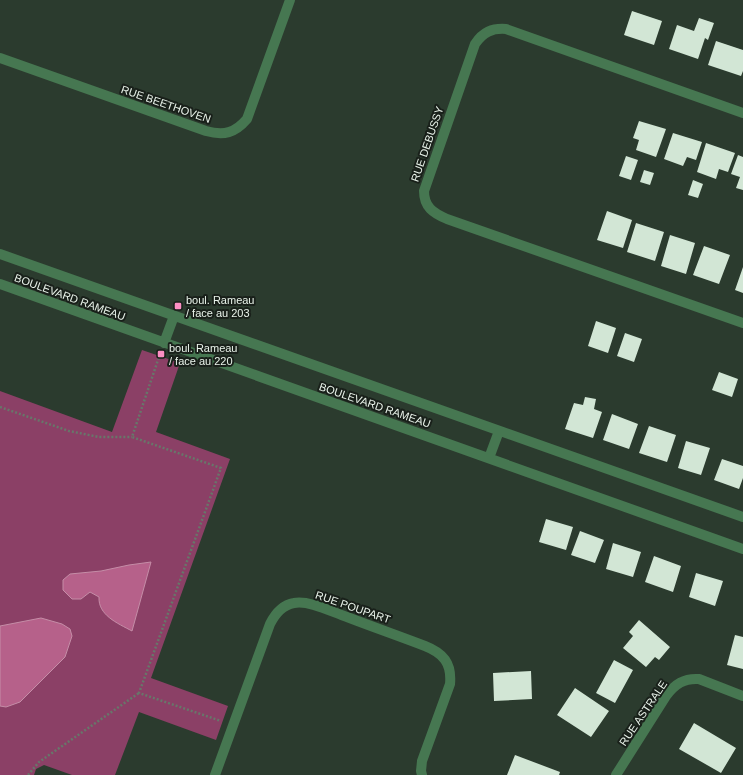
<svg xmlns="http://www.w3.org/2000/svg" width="743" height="775" font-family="Helvetica,sans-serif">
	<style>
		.green { fill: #8b4066 }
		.water { fill: #b6618a; stroke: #c58da7 }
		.building { fill: #d2e6d5 }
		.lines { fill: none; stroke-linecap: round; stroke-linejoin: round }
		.path { stroke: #68766a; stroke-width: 2.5; stroke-dasharray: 2 2; stroke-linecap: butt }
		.minor { stroke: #467751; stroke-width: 10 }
		.poi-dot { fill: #fc8fc3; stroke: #19201a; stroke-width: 1.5 }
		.labels { text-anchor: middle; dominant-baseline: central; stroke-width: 4; stroke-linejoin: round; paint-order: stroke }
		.street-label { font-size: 11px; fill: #e9f3ea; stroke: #19201a }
		.poi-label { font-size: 11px; fill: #e9f3ea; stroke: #19201a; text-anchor: start }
	</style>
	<rect width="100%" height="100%" fill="#2b3b2e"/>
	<path class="green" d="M142,350L180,363L156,432L230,459L151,678L228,706L216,740L139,712L115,775H72L44,765L36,769L34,775H0V391L112,432Z"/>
	<path class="water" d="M151,562L132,631C117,623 98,615 99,597L90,592L81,599H72L63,590V580L70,574L101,571L129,565Z
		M41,618L62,624L70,629L72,636L65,657L20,702L6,707L0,706V626Z"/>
	<path class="building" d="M632,11L662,21L654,45L624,35Z
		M699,18L714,23L708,40L705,38L698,59L669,49L677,25L694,31Z
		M716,41L743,50V71L741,76L708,65Z
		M639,121L666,129L656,157L636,150L639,140L633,138Z
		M673,133L702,142L696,160L687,157L683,166L664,159Z
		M706,143L735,153L728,172L719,169L716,179L697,172Z
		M738,155L743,157V190L736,188L740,177L731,174Z
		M626,156L638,160L631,180L619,176Z
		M644,170L654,173L650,185L640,182Z
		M693,180L703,184L698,198L688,195Z
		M607,211L632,220L623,248L597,240Z
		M636,223L664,232L655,261L627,252Z
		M670,235L695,243L686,274L661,266Z
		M704,246L730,255L719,284L693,275Z
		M743,267V293L735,290Z
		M596,321L616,328L608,353L588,346Z
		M625,333L642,339L634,362L617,356Z
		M719,372L738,379L732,397L712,390Z
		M585,397L596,399L594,409L602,412L593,438L565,429L574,403L583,405Z
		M612,414L638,424L629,449L603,440Z
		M649,426L676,435L667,462L639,453Z
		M686,441L710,448L701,475L678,468Z
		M722,459L743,466V478L739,489L714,480Z
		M546,519L573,527L566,550L539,542Z
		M580,531L604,540L595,563L571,555Z
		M613,543L641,552L633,577L606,569Z
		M654,556L681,566L673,592L645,582Z
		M696,573L723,581L715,606L689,597Z
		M639,620L670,647L659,660L655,657L646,667L623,648L633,636L629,632Z
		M735,635L743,637V669L727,665Z
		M614,660L633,670L615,703L596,693Z
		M531,671L532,699L494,701L493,673Z
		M575,688L609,711L591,737L557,715Z
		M694,723L736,748L721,773L679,749Z
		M515,755L560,772L559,775H507Z"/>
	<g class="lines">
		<path class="path" d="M160,354L132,437L221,468L139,693L221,721
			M0,407L69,431L99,437H132
			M28,775L39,762L139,693"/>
		<path class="minor" d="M0,58L206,131C224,136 235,133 247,119L290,0
			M743,113L506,29C492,28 483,32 475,44L424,191C424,207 433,213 447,219L743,323
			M0,254L743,517
			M0,284L743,549
			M164,343L174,316
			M489,458L499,431
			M215,775L270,624C275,614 282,605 294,603C309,600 332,612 347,617C373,627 399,636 425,646C443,653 452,663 450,684L422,761L421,771L422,775
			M616,775L666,696C675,684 684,678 699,679L743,696"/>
	</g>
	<g class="poi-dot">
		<rect x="174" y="302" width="8" height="8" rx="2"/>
		<rect x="157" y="350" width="8" height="8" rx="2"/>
	</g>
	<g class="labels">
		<g class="street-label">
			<text transform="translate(166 104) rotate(19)">RUE BEETHOVEN</text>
			<text transform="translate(427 144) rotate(-71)">RUE DEBUSSY</text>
			<text transform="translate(70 297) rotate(20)">BOULEVARD RAMEAU</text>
			<text transform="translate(375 405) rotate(19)">BOULEVARD RAMEAU</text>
			<text transform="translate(353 607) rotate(19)">RUE POUPART</text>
			<text transform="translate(643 713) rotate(-56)">RUE ASTRALE</text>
		</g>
		<g class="poi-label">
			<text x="186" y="300">boul. Rameau<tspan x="186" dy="13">/ face au 203</tspan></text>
			<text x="169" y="348">boul. Rameau<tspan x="169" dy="13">/ face au 220</tspan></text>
		</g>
	</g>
</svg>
